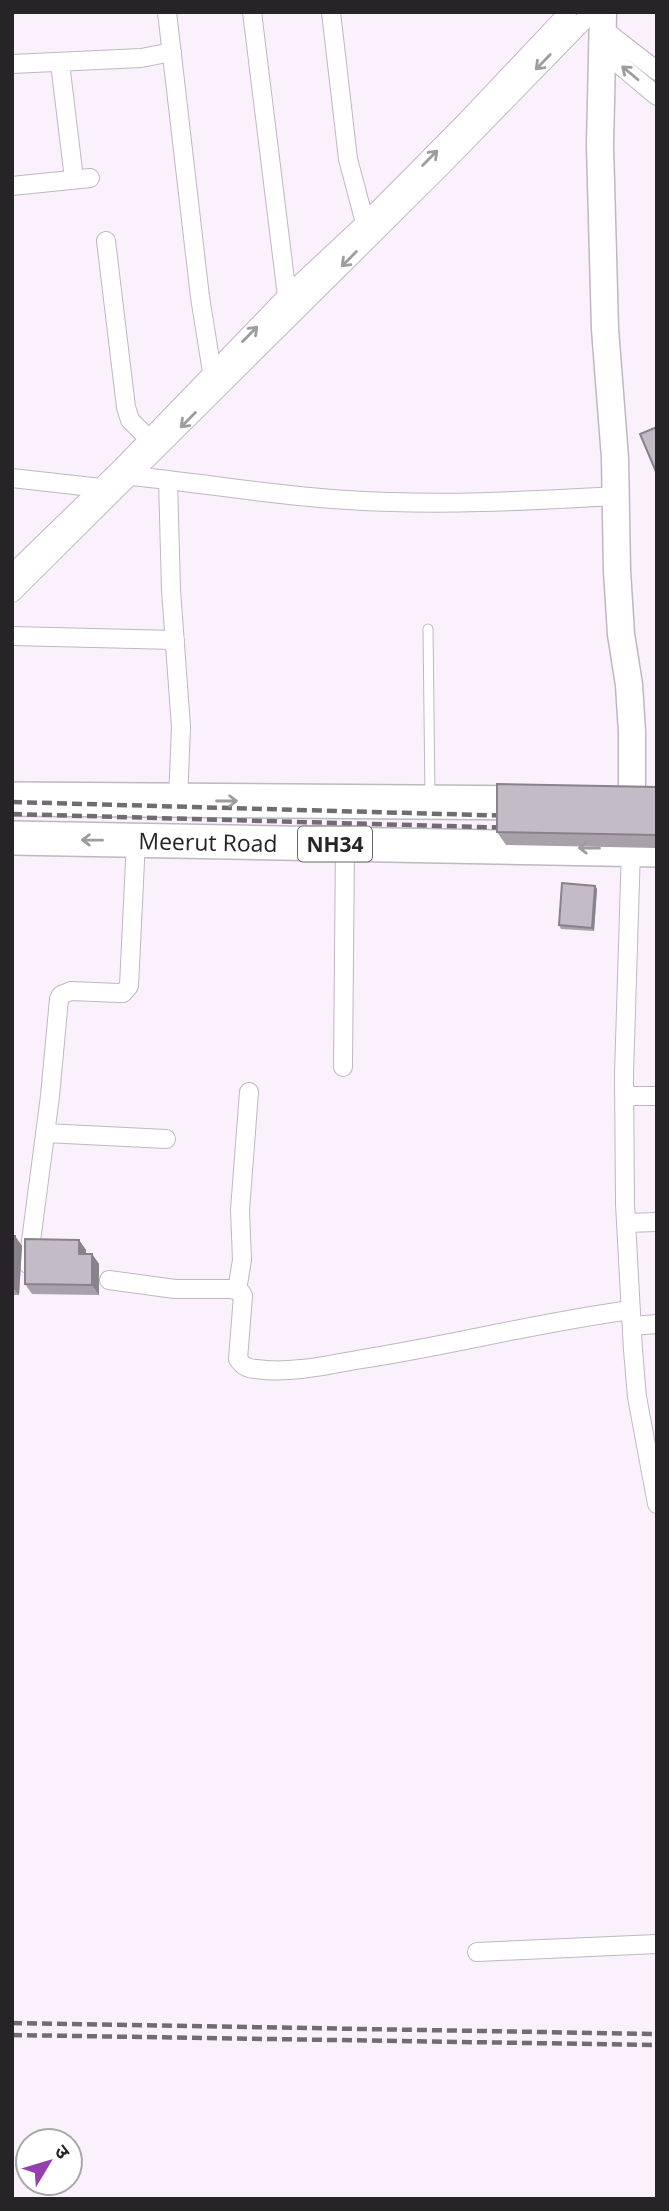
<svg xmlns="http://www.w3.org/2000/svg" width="669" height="2211" font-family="'Open Sans','Noto Sans Devanagari',sans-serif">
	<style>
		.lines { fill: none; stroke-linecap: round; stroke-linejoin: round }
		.lane-casing { stroke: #bfb7c2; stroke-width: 11 }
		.street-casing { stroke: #bfb7c2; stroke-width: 20 }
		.secondary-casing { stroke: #bfb7c2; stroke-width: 29 }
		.highway-casing { stroke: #bfb7c2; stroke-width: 36 }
		.lane { stroke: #fff; stroke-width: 9 }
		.street { stroke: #fff; stroke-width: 18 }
		.secondary { stroke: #fff; stroke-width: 26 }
		.highway { stroke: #fff; stroke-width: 33 }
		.rail { stroke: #716c72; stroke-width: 4.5; stroke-dasharray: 10 5; stroke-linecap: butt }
		.wall { fill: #a8a1aa }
		.shaded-wall { fill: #88838b }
		.building { fill: #c3bbc6; stroke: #88838b; stroke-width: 2 }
		.oneway { stroke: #9e9c9e }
		.labels { text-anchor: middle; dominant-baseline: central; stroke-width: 6; stroke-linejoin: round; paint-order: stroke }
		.shield { fill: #fff; stroke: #686668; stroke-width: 2 }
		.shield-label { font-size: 21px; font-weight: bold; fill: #272428 }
		.street-label { font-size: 23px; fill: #272428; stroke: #fff }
	</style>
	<rect width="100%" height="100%" fill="#faf1fd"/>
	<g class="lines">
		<g class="lane-casing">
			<path id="lane" d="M428,629L430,797"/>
		</g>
		<g class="street-casing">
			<path id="street" d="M167,12L200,297L212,372
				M252,12L287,296
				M331,12L348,159L365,223
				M603,29L657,71
				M602,50L657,96
				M60,63L74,179
				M12,64L141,58L172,52
				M12,186L90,178
				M106,241L126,407L130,420L148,438
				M131,476C204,483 275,496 348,500C437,506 526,501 615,496
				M12,478L101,488
				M168,480L171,590L181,727L178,801
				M12,574L121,468L287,296L365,223L467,120L567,14
				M12,593L443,165L591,13
				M12,636L175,640
				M631,849L624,1074L625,1204L633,1350L637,1397L657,1504
				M343,1067L345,844
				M624,1096H657
				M45,1133L166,1139
				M626,1223L657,1222
				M28,1264L50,1096L59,999L61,995L71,991L119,993H123L129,986L136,840
				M109,1280L175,1289H231L241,1292L243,1296L238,1359C242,1365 248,1369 256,1369C290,1374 328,1365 362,1359C452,1345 540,1322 631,1310
				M237,1290L242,1260L240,1210L249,1092
				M632,1326L657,1324
				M477,1952L657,1944"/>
		</g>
		<g class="secondary-casing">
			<path id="secondary" d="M603,12L600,145L605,329L615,458L617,571L621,634L629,685L632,732V804"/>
		</g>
		<g class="highway-casing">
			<g id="highway">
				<path d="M12,799L542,803"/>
				<path id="s1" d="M12,838L657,850"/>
			</g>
		</g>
		<use href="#lane" class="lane"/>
		<use href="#street" class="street"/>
		<use href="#secondary" class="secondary"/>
		<use href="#highway" class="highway"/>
		<path class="rail" d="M12,802L516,816
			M12,814L517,828
			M12,2023L657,2034
			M12,2035L657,2045"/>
	</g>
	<path class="wall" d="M657,787V848L506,845L497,832Z
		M595,886L597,889L594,931L561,929L559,925Z
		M12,1236H15L22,1246L19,1295H12Z
		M79,1240L86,1250V1254H92L99,1264V1295L32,1294L25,1284Z"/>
	<path class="shaded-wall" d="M595,886L597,889L594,931L592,928Z
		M15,1236L22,1246L19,1295L12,1286Z
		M79,1240L86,1250V1264L79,1254Z
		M92,1254L99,1264V1295L92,1285Z"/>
	<path class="building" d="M657,427V474L640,434Z
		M497,784L657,787V835L497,832Z
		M562,883L595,886L592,928L559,925Z
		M12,1236H15L12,1277Z
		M25,1239L79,1240V1254H92V1285L25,1284Z"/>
	<defs><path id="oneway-shaft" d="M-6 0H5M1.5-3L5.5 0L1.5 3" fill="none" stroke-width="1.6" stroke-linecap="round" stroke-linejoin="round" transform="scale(1.75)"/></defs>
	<g class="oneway">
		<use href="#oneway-shaft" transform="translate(543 62) rotate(134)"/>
		<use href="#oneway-shaft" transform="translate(630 73) rotate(-140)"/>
		<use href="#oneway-shaft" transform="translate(430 158) rotate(-45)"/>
		<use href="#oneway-shaft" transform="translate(349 259) rotate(135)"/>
		<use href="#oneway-shaft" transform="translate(250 334) rotate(-45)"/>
		<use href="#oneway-shaft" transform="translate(188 420) rotate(135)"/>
		<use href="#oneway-shaft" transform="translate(227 801)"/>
		<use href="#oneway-shaft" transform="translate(92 840) rotate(-179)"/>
		<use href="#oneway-shaft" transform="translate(589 848) rotate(-179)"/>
	</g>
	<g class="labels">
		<rect class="shield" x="298" y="826.5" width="74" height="35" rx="5"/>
		<g class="shield-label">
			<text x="335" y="844">NH34</text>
		</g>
		<g class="street-label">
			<text stroke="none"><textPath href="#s1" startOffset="196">Meerut Road</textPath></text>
		</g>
	</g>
	<rect width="669" height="2211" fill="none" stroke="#272428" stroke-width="28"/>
	<g transform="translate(49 2162) rotate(52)"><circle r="33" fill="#ffffff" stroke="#a9a7a9" stroke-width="2"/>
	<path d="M0-5L12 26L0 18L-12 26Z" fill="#9540ae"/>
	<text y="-10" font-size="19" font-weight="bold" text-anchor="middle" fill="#272428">उ</text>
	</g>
</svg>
